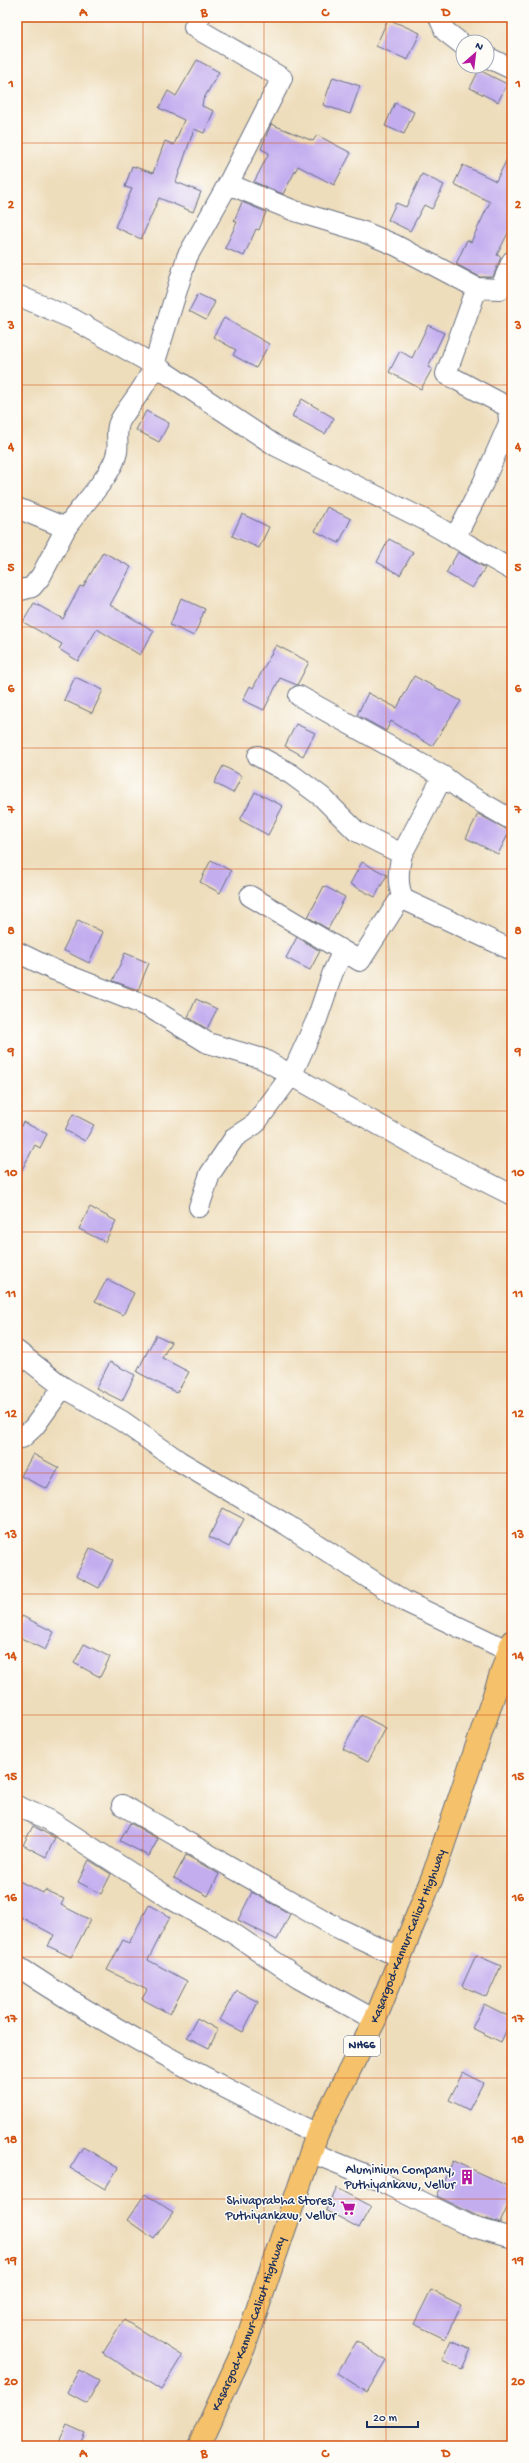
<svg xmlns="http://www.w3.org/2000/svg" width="529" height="2463" font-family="'Gochi Hand',sans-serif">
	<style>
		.building { fill: #c3adef }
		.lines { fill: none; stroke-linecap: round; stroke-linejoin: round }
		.street-casing { stroke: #656c7f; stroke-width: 22 }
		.highway-casing { stroke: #656c7f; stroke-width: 24 }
		.street { stroke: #fff; stroke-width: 20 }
		.highway { stroke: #f5c16b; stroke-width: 22 }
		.grid { fill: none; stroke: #d45514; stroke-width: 1; stroke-opacity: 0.55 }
		.labels { text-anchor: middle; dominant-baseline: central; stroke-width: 3; stroke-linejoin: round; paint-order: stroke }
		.shield { fill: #fdfcf7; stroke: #5f6c8c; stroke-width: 1 }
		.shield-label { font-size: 12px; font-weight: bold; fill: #1b2f5e }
		.street-label { font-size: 13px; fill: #1b2f5e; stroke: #fdfcf7 }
		.poi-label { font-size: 13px; fill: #1b2f5e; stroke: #fdfcf7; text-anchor: end }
		.neatline { fill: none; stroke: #d45514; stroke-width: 1.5 }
		.grid-label { font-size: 13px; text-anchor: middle; font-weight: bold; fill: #d45514 }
	</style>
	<rect width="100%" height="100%" fill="#fdfcf7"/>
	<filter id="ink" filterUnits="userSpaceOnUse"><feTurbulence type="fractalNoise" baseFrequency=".025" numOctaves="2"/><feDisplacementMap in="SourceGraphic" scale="8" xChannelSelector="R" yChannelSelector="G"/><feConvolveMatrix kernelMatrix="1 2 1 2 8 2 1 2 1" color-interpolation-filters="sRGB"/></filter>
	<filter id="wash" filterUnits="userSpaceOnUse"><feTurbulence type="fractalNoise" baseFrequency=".012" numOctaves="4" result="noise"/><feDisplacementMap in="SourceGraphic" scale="16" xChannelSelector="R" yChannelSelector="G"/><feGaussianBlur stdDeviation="0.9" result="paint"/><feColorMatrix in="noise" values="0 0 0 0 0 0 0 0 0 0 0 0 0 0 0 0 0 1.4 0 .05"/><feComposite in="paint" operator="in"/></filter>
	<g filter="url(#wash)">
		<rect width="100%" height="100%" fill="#edb"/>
		<g id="blocks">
			<path class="building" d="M388,19L420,33L408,60L376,46Z
				M197,60L219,72L203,100L202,106L214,111L204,133L194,129L176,182L201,192L193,212L159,198L141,239L115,227L132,189L125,187L132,166L153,173L165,141L174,145L184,120L159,108L168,91L176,96Z
				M479,70L507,84L498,102L470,88Z
				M333,77L360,86L350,114L323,105Z
				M395,103L414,112L404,134L385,126Z
				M271,124L313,141L317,135L351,153L334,185L298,166L283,194L254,182L269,153L261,149Z
				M512,149V225L497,255L501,257L493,277H480L456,264L467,240L471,242L490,202L454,184L463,165L496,181Z
				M422,174L444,185L432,209L424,205L410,231L388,220L396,203L406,207Z
				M242,202L266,212L259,230L256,229L244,256L225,248L237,222L234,221Z
				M198,294L215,302L206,320L189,311Z
				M224,318L269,344L256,368L233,355L236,350L213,337Z
				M428,325L444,333L428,367L432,369L421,389L389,372L400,351L412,358Z
				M302,399L334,418L325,434L292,416Z
				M146,411L169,423L159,442L136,430Z
				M327,507L351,519L339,543L315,531Z
				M242,514L269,527L259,548L232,536Z
				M389,539L413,552L400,575L377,562Z
				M103,552L131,567L110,605L154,631L140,655L97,629L78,661L59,649L62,644L23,622L34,603L63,619L80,586L83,587Z
				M458,552L485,568L472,588L446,573Z
				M181,598L205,609L194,636L170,625Z
				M276,645L309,662L297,685L280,678L264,710L243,700L250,686L253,688Z
				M414,676L461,701L432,746L391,721L386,731L357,715L368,693L397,708Z
				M75,677L103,690L92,713L64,700Z
				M296,724L315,733L303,756L285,746Z
				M223,766L242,776L233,793L214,783Z
				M255,792L283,806L268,835L240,820Z
				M478,814L510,831L498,854L466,838Z
				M211,860L231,871L220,893L200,882Z
				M362,862L387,875L375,897L350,884Z
				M324,886L345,897L328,929L308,917Z
				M78,920L103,932L89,963L63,950Z
				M297,937L320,951L310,970L286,958Z
				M125,953L149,963L138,990L113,981Z
				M196,999L217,1009L207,1029L188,1017Z
				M73,1114L94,1125L85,1141L65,1130Z
				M23,1122L47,1134L40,1148L35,1145L17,1179V1134Z
				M90,1207L116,1221L105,1242L79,1229Z
				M107,1279L134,1293L123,1315L95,1301Z
				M156,1335L171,1342L162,1358L189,1372L177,1393L137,1372Z
				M110,1362L135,1375L122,1401L96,1388Z
				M33,1454L59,1468L47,1489L21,1476Z
				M223,1508L244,1519L229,1547L209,1537Z
				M90,1548L113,1560L99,1588L76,1576Z
				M22,1616L54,1632L45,1650L17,1636V1625Z
				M84,1644L110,1657L100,1677L74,1663Z
				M361,1715L386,1728L368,1762L343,1749Z
				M130,1823L158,1839L149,1856L120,1841Z
				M33,1826L55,1838L46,1857L23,1845Z
				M186,1855L219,1874L208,1896L174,1878Z
				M89,1860L111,1874L101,1894L78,1882Z
				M17,1880L43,1893L45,1890L64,1899L61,1905L90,1920L71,1957L48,1946L54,1935L17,1915Z
				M252,1892L290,1914L277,1940L238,1920Z
				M149,1905L170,1917L148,1960L187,1981L170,2014L142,1999L147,1990L107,1970L123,1940L129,1943Z
				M476,1955L501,1966L487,1997L462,1986Z
				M236,1990L258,2002L243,2032L220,2020Z
				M484,2004L512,2018L501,2042L472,2028Z
				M197,2018L218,2030L209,2048L187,2037Z
				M463,2072L483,2083L469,2110L449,2100Z
				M83,2147L118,2168L105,2189L70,2168Z
				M453,2161L512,2188V2197L500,2223L477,2216L437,2196Z
				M337,2188L371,2206L359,2228L326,2210Z
				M145,2194L173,2212L154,2239L127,2220Z
				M431,2290L461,2305L445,2339L414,2324Z
				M124,2320L182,2356L161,2390L103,2353Z
				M451,2340L471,2349L462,2369L442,2360Z
				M357,2341L386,2361L367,2392L337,2373Z
				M79,2370L99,2381L87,2403L67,2392Z
				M67,2425L85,2433L79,2446H57Z"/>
		</g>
	</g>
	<g filter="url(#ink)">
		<use href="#blocks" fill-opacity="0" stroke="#656c7f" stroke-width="1"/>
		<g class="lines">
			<g class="street-casing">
				<path id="street" d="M200,17L194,27L282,78L228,184L187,257L154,365L276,446L425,520L512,570
					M439,17L445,31L463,45
					M487,57L512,69
					M228,184L295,211L364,232L395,245L477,288L446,374L508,407L509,423L483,483L455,538
					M477,288L500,289L512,261
					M17,295L73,319L154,365C147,386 132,401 121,419C114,430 119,441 117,452C112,477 80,506 66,528
					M17,508L66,528L41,576L32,587L17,591
					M299,696L443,776L467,794L512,820
					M258,756L291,774L322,797L356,831L402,854L443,776
					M402,854C398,871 397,883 403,899
					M250,896L360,961L398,902L403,899L512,950
					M17,952L52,969L149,1007L208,1043L263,1059L425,1151L512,1195
					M199,1207L210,1174L235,1137L255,1124L292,1074L317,1019L333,972L343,951
					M17,1351L63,1387L122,1421L179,1461L287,1525L404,1601L509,1651
					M17,1437L22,1438L34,1427L63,1387
					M122,1805L336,1927L399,1957
					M17,1806L49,1820L171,1899L231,1932L299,1978L375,2020
					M17,1966C113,2030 214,2084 317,2134
					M310,2152L374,2178L473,2227L512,2238"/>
			</g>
			<g class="highway-casing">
				<g id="highway">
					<path id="s1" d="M199,2446L244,2348L317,2134L375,2020L434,1873L512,1641"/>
				</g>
			</g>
			<use href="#street" class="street"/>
			<use href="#highway" class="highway"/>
		</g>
	</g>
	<path class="grid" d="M143,17V2446M264,17V2446M386,17V2446M17,143H512M17,264H512M17,385H512M17,506H512M17,627H512M17,748H512M17,869H512M17,990H512M17,1111H512M17,1232H512M17,1352H512M17,1473H512M17,1594H512M17,1715H512M17,1836H512M17,1957H512M17,2078H512M17,2199H512M17,2320H512"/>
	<defs>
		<g id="building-bare" transform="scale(1.2)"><path d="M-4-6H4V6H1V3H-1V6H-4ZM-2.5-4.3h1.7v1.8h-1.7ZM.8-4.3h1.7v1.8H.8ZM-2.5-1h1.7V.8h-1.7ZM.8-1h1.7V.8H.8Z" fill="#b5179e" stroke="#fdfcf7" stroke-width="2.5" paint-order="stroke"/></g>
		<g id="supermarket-bare" transform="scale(1.2)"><path d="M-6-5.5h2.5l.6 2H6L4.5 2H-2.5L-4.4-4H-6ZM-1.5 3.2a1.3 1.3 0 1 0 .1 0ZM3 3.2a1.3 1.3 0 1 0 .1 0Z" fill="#b5179e" stroke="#fdfcf7" stroke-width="2.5" paint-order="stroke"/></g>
	</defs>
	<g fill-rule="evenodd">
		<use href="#building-bare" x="467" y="2177"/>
		<use href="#supermarket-bare" x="348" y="2208"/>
	</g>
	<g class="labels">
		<rect class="shield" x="344" y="2036" width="36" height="20" rx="3"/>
		<g class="shield-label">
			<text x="362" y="2046">NH66</text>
		</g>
		<g class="street-label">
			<text stroke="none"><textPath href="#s1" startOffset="552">Kasargod-Kannur-Calicut Highway</textPath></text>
			<text stroke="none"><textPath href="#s1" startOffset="132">Kasargod-Kannur-Calicut Highway</textPath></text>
		</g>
		<g class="poi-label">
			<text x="455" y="2170">Aluminium Company,<tspan x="455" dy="15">Puthiyankavu, Vellur</tspan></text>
			<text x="336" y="2201">Shivaprabha Stores,<tspan x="336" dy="15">Puthiyankavu, Vellur</tspan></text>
		</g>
	</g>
	<rect width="529" height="2463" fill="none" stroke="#fdfcf7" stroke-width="44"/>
	<g transform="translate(475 54) rotate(28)"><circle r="19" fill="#fdfcf7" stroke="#a3aaba"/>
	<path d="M0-3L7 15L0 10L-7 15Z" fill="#b5179e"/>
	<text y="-6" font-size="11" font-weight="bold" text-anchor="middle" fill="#1b2f5e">N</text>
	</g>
	<path d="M367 2421v6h51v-6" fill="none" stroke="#1b2f5e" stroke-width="2"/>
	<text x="373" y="2421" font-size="12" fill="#1b2f5e" stroke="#fdfcf7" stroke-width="3" paint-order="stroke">20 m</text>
	<rect x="22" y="22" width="485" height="2419" class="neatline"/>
	<g class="grid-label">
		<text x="83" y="16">A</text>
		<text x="204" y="16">B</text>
		<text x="325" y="16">C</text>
		<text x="446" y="16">D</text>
		<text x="11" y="87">1</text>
		<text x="518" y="87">1</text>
		<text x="11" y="208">2</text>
		<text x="518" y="208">2</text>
		<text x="11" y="329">3</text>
		<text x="518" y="329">3</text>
		<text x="11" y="450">4</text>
		<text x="518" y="450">4</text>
		<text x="11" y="571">5</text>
		<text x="518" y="571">5</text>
		<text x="11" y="692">6</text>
		<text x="518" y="692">6</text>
		<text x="11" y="813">7</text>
		<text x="518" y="813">7</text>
		<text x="11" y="934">8</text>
		<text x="518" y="934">8</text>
		<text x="11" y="1055">9</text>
		<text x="518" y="1055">9</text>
		<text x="11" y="1176">10</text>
		<text x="518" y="1176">10</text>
		<text x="11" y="1297">11</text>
		<text x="518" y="1297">11</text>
		<text x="11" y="1417">12</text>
		<text x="518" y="1417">12</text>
		<text x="11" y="1538">13</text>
		<text x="518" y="1538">13</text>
		<text x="11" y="1659">14</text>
		<text x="518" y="1659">14</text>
		<text x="11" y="1780">15</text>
		<text x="518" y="1780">15</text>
		<text x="11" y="1901">16</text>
		<text x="518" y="1901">16</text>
		<text x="11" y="2022">17</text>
		<text x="518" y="2022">17</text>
		<text x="11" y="2143">18</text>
		<text x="518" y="2143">18</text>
		<text x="11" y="2264">19</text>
		<text x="518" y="2264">19</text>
		<text x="11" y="2385">20</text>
		<text x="518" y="2385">20</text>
		<text x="83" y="2457">A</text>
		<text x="204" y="2457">B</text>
		<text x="325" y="2457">C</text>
		<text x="446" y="2457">D</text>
	</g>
</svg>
